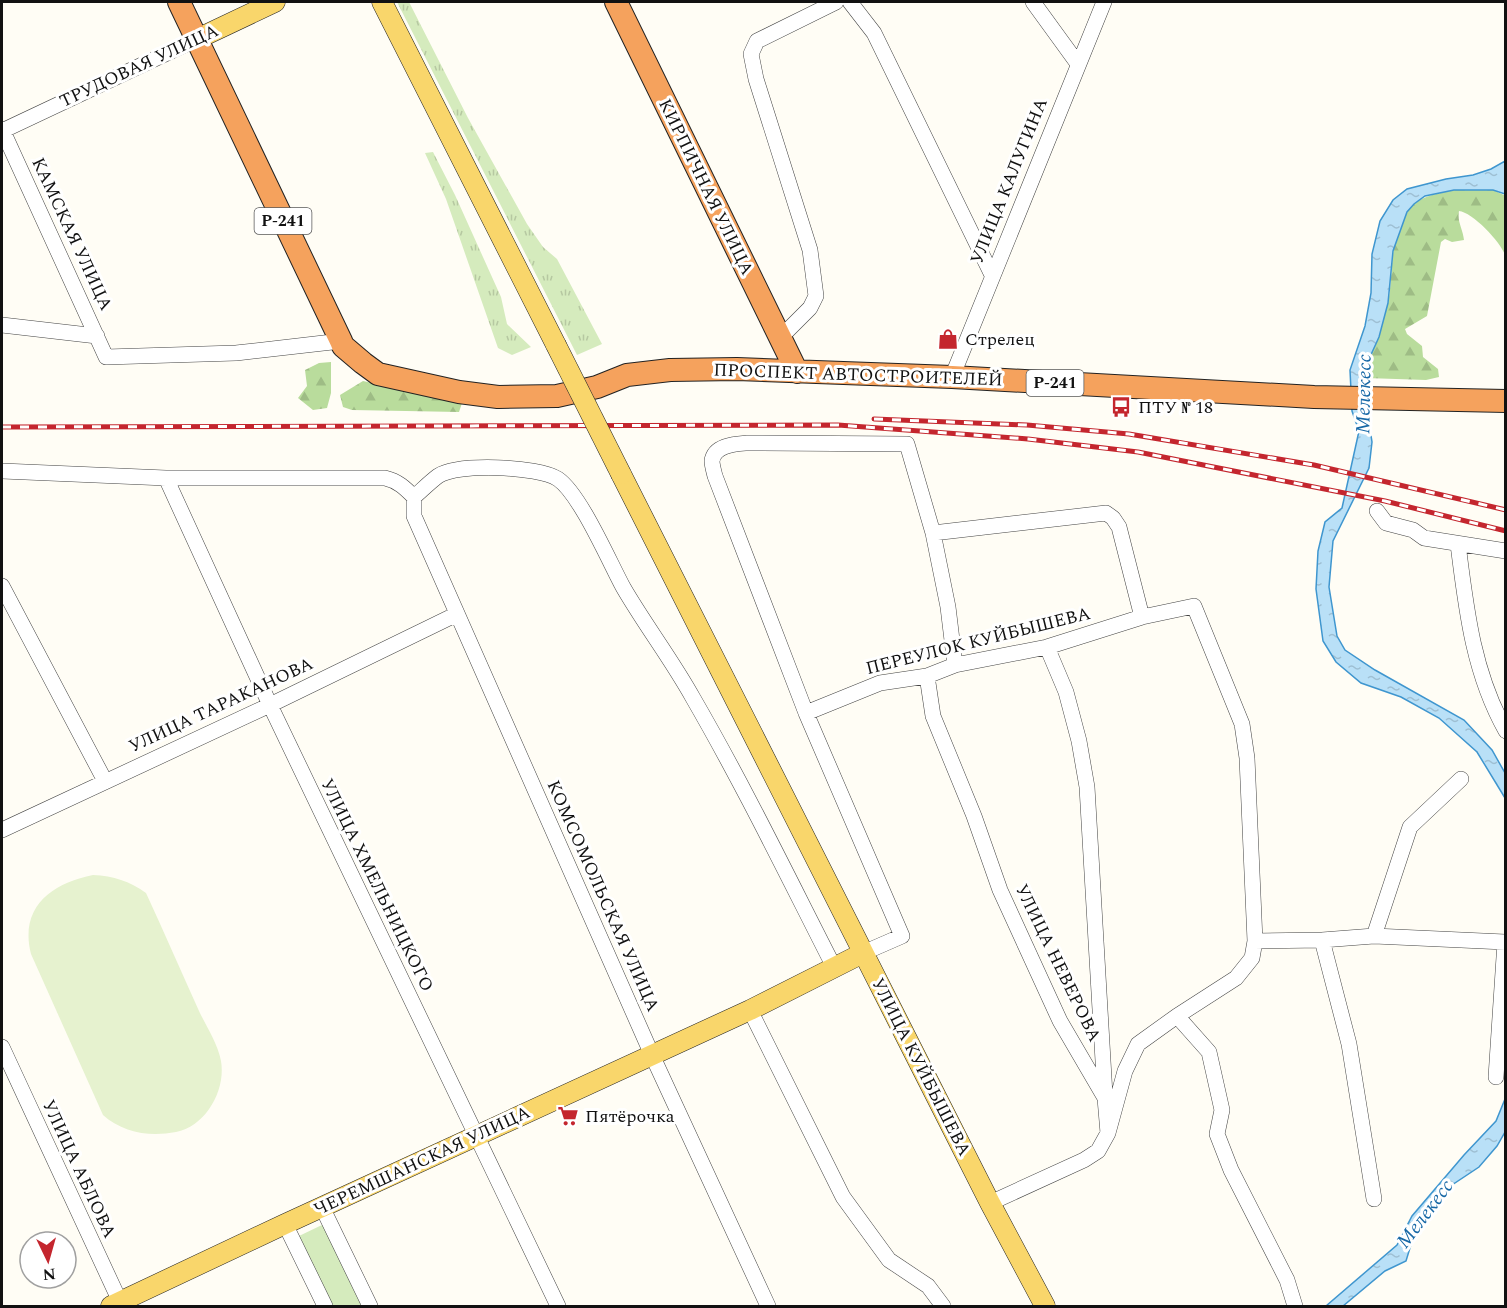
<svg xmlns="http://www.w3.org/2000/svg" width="1507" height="1308" font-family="Spectral,serif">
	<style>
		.grass { fill: url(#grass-tufts) }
		.forest { fill: url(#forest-firs) }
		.park { fill: #d5ebbd }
		.pitch { fill: #e6f2cf }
		.water { fill: url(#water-ripples); stroke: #3f96cf; stroke-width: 1.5 }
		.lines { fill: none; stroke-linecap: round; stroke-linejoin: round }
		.minor-casing { stroke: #444; stroke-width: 16 }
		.major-casing { stroke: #222; stroke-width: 21 }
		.highway-casing { stroke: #222; stroke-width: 24 }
		.minor { stroke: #fff; stroke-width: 15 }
		.major { stroke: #f9d66b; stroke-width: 20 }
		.highway { stroke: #f5a25d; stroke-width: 22 }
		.rail-casing { stroke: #c4262e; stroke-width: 5 }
		.rail { stroke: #fff; stroke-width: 3; stroke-dasharray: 9; stroke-linecap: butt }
		.major-bridge-casing { stroke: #222; stroke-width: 21; stroke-linecap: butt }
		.major-bridge { stroke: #f9d66b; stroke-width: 20 }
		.labels { text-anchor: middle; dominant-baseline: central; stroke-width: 6; stroke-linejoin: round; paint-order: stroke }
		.shield { fill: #fff; stroke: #585858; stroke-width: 1.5 }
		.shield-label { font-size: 16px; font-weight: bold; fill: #111 }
		.street-label { font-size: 18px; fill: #111; stroke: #fff }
		.poi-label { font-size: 18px; fill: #111; stroke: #fff; text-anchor: start }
		.water-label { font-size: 20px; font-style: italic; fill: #1768a6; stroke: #fff }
	</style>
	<defs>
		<pattern id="grass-tufts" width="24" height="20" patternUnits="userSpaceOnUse" patternTransform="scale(1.5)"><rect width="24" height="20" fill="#d5ebbd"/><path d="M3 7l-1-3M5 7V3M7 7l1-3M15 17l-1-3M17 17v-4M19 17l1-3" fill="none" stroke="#b6c8a1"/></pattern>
		<pattern id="forest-firs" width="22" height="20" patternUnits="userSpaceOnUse" patternTransform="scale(1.5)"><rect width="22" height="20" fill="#b9dc9c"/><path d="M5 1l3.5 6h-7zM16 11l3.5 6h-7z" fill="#9ebc85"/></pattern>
		<pattern id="water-ripples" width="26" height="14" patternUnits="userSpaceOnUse" patternTransform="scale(1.5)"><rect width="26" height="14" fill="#b9e0f7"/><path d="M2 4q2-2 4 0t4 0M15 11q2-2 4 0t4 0" fill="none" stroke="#9ebfd3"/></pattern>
	</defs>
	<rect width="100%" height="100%" fill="#fffdf5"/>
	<path class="grass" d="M397,2H409L468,118L527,224L543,247L557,259L602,344L577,355Z
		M433,152L455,195L501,297L507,324L531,347L512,355L498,348L446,199L425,153Z"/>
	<path class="forest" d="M1454,190H1493L1506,196L1505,255C1501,242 1472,212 1459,211C1457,222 1463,229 1464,240L1452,242L1445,239L1441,242L1427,316L1405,329L1407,334L1422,346L1423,357L1438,369L1439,377L1426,380L1366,378C1364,360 1377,343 1382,326C1384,318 1386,311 1388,303C1394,273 1388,237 1409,210C1420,195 1437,194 1454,190Z
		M331,362V393L327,408L313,410L298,398L307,386L305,370L319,363Z
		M363,381L462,403L459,412L352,410L343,407L340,395Z"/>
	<path class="park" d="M324,1224L363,1306H332L299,1236Z"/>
	<path class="pitch" d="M93,875C114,876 129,881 146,893C164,932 181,971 199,1011C206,1026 218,1044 221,1061C226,1090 206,1126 176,1132C150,1137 123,1133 103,1115L31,954C19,907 52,883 93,875Z"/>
	<path class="water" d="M1505,161V194L1493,190H1454L1425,196L1414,204L1407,212L1393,251L1388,303L1379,337L1365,368L1368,416L1372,442L1369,468L1333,541L1329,587L1337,636L1345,650L1375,670L1464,720L1492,750L1505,773V798L1477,752L1439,718L1401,697L1361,683L1336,662L1323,641L1316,589L1318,551L1325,522L1342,508L1359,431L1352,411L1350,370L1365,326L1371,293L1372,254L1380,221L1393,200L1407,189L1446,179L1473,175L1491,169Z
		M1505,1099V1132L1497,1146L1479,1167L1452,1185L1416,1228L1406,1261L1385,1271L1343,1306H1326L1397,1245L1412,1216L1464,1155L1496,1121Z"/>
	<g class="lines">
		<g class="minor-casing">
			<path id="minor" d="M850,2L874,33L992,275
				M1033,2L1078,64
				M2,129L106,357L236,353L341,341
				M2,131L197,39
				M2,325L97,336
				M780,338L810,308L816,296L810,250L756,79L751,54L757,41L836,2
				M952,377L1104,2
				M2,471L166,478H385C398,481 405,488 414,497C422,490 430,482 438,476C458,463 537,466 558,479C580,494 609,561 623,587C645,625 672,660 693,698C744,786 788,877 834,967
				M166,478L270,705L558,1306
				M414,497V516L652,1055L768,1306
				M1377,511L1386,523L1413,530L1424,538L1506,551
				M933,533L1106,513L1113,518L1119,527L1142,617
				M1458,544C1466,608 1473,673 1506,731
				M2,586L105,781
				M1047,647L1066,692L1079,741L1087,787L1105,1095
				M927,676L933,716L974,816L1000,890L1060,1021L1105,1098L1108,1133L1098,1151L1084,1160L990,1203
				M806,713L715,476C714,472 712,465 712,461C714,445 735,444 747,443L907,444L933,533L948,607L955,665
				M2,830L270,705L457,614
				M1374,936L1410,827L1461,779
				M1322,940L1349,1044L1374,1199
				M1255,941L1322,940L1374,936L1505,942L1496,1077
				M863,953L902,936L806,713L880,683L927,676L955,665L1047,647L1142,617L1194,606L1242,724L1247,758L1255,941L1252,958L1236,978L1177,1016L1138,1044L1125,1071L1108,1133
				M750,1010L843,1197L889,1260L928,1286L943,1306
				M1177,1016L1209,1052L1222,1110L1217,1134L1231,1170L1287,1280L1295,1306
				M2,1047L122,1306
				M322,1207L370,1306
				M285,1224L325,1306"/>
		</g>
		<g class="major-casing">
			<path id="major" d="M382,2L556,345
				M197,39L275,2
				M621,474L990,1203L1045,1306
				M111,1306L285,1224L750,1010L863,953"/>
		</g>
		<g class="highway-casing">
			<path id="highway" d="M179,2L341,341L343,346L363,363L378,374L459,392L498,397L557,396L597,387L627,375L670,370L737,369L952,377L1314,397L1506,401
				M616,2L797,372"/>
		</g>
		<use href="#minor" class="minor"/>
		<use href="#major" class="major"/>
		<use href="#highway" class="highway"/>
		<g class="rail-casing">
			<path id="rail" d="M874,419L1027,425L1129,434L1314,465L1506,510
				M2,427L838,425L1028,439L1138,452L1385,501L1506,531"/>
		</g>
		<use href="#rail" class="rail"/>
		<g class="major-bridge-casing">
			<path id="major-bridge" d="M556,345L621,474"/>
		</g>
		<use href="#major-bridge" class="major-bridge"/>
	</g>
	<defs>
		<g id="shop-bare" transform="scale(1.62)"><path d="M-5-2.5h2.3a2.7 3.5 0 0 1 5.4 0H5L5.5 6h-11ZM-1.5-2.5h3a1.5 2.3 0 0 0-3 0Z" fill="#c4262e" stroke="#fff" stroke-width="2.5" paint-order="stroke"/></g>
		<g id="bus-bare" transform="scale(1.62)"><path d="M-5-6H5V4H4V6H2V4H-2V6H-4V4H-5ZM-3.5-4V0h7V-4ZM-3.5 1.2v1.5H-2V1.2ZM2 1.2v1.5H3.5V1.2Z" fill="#c4262e" stroke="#fff" stroke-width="2.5" paint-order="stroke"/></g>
		<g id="supermarket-bare" transform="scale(1.62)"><path d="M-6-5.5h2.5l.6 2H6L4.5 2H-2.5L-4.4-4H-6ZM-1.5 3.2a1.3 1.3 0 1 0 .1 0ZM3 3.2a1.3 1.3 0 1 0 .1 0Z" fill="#c4262e" stroke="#fff" stroke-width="2.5" paint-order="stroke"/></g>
	</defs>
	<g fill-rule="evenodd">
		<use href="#shop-bare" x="948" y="339"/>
		<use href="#bus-bare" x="1121" y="407"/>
		<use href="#supermarket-bare" x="568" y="1116"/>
	</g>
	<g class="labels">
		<g class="shield">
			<rect x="254.5" y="208" width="57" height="26" rx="4.5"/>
			<rect x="1026.5" y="370" width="57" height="26" rx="4.5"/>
		</g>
		<g class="shield-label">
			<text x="283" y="221">Р-241</text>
			<text x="1055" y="383">Р-241</text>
		</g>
		<g class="street-label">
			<text transform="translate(139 66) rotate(-25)">ТРУДОВАЯ УЛИЦА</text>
			<text transform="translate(1009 181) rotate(-68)">УЛИЦА КАЛУГИНА</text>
			<text transform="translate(706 187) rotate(64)">КИРПИЧНАЯ УЛИЦА</text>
			<text transform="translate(72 234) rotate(65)">КАМСКАЯ УЛИЦА</text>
			<text transform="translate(858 375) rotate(2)">ПРОСПЕКТ АВТОСТРОИТЕЛЕЙ</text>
			<text transform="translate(978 641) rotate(-14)">ПЕРЕУЛОК КУЙБЫШЕВА</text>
			<text transform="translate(221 705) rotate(-25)">УЛИЦА ТАРАКАНОВА</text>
			<text transform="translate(377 885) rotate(64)">УЛИЦА ХМЕЛЬНИЦКОГО</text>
			<text transform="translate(603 896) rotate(66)">КОМСОМОЛЬСКАЯ УЛИЦА</text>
			<text transform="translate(1058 963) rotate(64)">УЛИЦА НЕВЕРОВА</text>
			<text transform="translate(921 1067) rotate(63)">УЛИЦА КУЙБЫШЕВА</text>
			<text transform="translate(422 1161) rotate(-25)">ЧЕРЕМШАНСКАЯ УЛИЦА</text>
			<text transform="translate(79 1169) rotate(65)">УЛИЦА АБЛОВА</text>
		</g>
		<g class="poi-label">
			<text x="965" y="339">Стрелец</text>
			<text x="1138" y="407">ПТУ № 18</text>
			<text x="585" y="1116">Пятёрочка</text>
		</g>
		<g class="water-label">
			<text transform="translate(1364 394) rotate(-89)">Мелекесс</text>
			<text transform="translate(1425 1214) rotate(-53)">Мелекесс</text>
		</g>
	</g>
	<rect width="1507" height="1308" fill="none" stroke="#111111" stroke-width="6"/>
	<g transform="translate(48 1260) rotate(175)"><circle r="28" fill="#ffffff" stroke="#a0a0a0" stroke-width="1.5"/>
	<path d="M0-4.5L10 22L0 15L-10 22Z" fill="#c4262e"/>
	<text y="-9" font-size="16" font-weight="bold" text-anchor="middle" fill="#111111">N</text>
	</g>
</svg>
